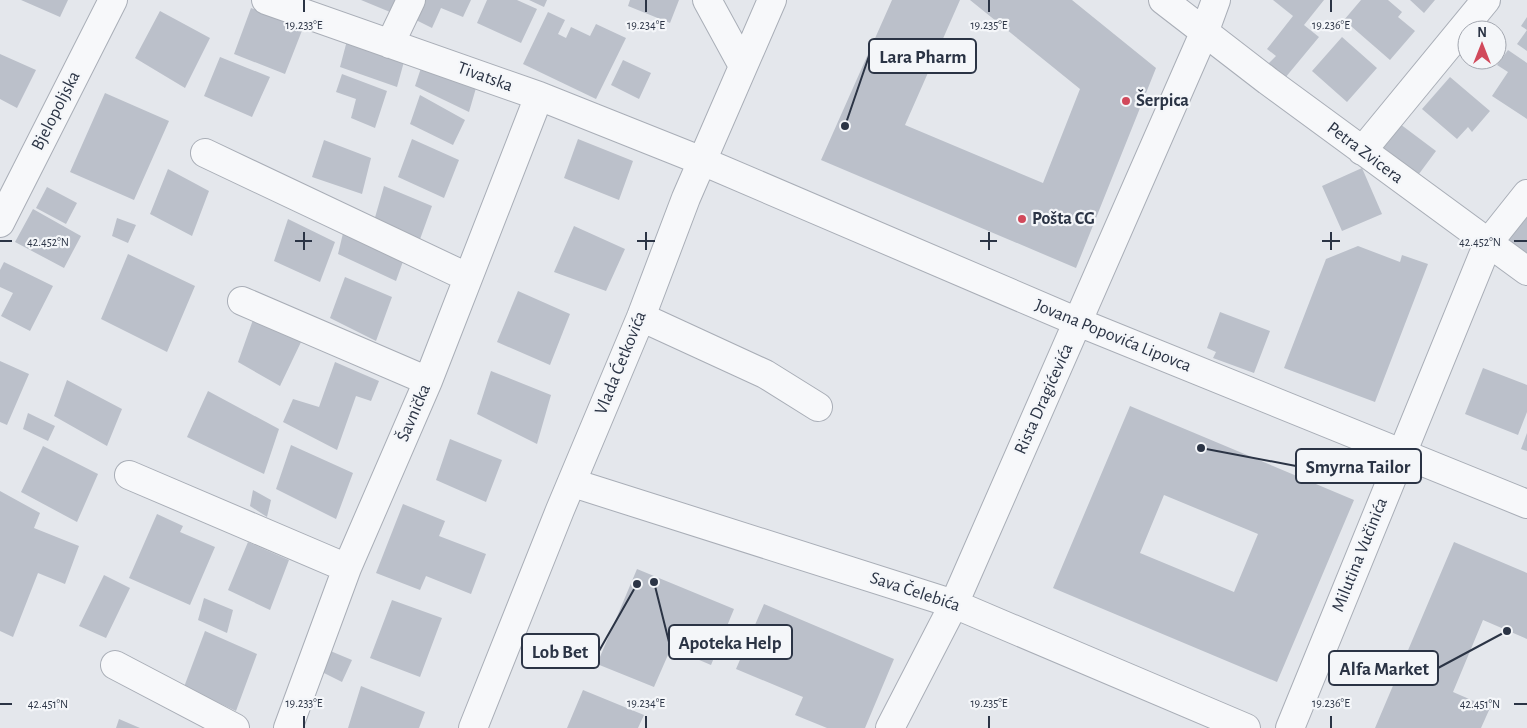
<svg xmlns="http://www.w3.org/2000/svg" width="1527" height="728" font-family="'Alegreya Sans',sans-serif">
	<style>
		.building { fill: #bbc0ca; fill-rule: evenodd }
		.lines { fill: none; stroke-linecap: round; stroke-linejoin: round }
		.minor-casing { stroke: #a9aeb7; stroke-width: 30 }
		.minor { stroke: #f7f8fa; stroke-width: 28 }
		.ticks { fill: none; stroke: #2b3445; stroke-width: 2 }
		.poi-dot { fill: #d1495b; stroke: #f4f6f9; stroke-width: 2 }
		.labels { text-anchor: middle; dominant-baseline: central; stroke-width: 4.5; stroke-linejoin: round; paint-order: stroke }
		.street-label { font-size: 18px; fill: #2b3445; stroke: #f4f6f9 }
		.poi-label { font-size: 18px; font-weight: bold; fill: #2b3445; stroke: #f4f6f9; text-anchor: start }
		.ticks-label { font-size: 12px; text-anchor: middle; fill: #2b3445; stroke: #f4f6f9; stroke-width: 4.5; stroke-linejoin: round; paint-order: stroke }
		.leader { fill: none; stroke: #2b3445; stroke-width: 2 }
		.callout-dot { fill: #2b3445; stroke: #f4f6f9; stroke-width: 2 }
		.callout { fill: #f4f6f9; stroke: #2b3445; stroke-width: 2 }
		.callout-label { font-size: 19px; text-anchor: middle; font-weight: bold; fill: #2b3445 }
	</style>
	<rect width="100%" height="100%" fill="#e4e7ec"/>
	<path class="building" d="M21,0H68L60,17Z
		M361,0H395L390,12Z
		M425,0H471L463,17L441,8L432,28L416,20Z
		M487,0H517L537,9L521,43L477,23Z
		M529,0H547L544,7Z
		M630,0H679L670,23L628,6Z
		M892,0H960L905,125L1043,183L1080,89L970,0H1072L1156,68L1076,268L821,160Z
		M1273,0H1324L1304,25L1319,37L1285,78L1268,64L1276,56L1267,49L1293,16Z
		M1361,0H1388L1402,12L1398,17L1415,31L1390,60L1344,20Z
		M1410,0H1435L1424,13Z
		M251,8L303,28L285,74L234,54Z
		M160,11L210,38L185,88L135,58Z
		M548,12L565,20L558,34L566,38L571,27L590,36L596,24L626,38L596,99L523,64Z
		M1527,17V51L1517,44L1527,30L1521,26Z
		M349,33L405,58L397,87L340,67Z
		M1342,37L1377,68L1347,102L1312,71Z
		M1508,50L1527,63V119L1492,96L1508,72L1497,65Z
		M0,54L36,70L17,108L0,99Z
		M220,57L270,77L252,117L204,96Z
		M623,60L651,73L639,99L611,85Z
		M422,65L476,88L469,112L415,86Z
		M342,74L387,91L375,128L351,118L356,99L336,92Z
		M1450,77L1490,111L1472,132L1468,127L1457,139L1422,109Z
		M105,93L169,121L134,200L70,172Z
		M420,95L465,120L453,145L410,124Z
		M1400,124L1436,151L1413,182L1376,156Z
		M412,139L459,160L444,198L398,177Z
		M578,139L633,161L619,200L564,178Z
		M324,140L371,158L362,194L312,177Z
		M1362,168L1382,214L1342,231L1322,186Z
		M168,169L209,191L192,236L150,214Z
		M384,186L432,206L419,242L374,221Z
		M47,187L77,203L66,224L36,208Z
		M33,209L81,236L64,268L15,242Z
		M1527,215V264L1502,246Z
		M117,218L136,225L128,243L112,236Z
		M288,219L335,242L320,282L274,261Z
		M345,225L406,253L396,281L338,254Z
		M574,226L625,249L606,291L554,272Z
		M1358,246L1400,262L1402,255L1428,264L1375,402L1284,368L1326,259Z
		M128,254L195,286L167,352L101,319Z
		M4,262L53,286L30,331L1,316L13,293L0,287V270Z
		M345,277L392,297L376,341L330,318Z
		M518,291L570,314L550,365L497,342Z
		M1220,312L1270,331L1254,373L1213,358L1216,352L1207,348Z
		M254,317L302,340L280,386L238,362Z
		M0,361L29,374L7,425L0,422Z
		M335,362L379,381L371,401L356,396L337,450L283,422L293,399L319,407Z
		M1483,368L1527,385V412L1518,435L1465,414Z
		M491,371L551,395L537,444L477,414Z
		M67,380L122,409L107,446L54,416Z
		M208,391L279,429L264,474L187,437Z
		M1130,406L1354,500L1277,682L1053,588ZM1164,495L1258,534L1234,592L1140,553Z
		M28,413L55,426L48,441L23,429Z
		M1527,433V451L1521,449Z
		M450,439L502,460L486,502L436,480Z
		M291,445L353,473L336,519L276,489Z
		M43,446L98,474L77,522L21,492Z
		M253,490L271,500L267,517L250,506Z
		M0,491L40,513L34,528L79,546L65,584L38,573L13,637L0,631Z
		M403,504L445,521L439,536L486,554L471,594L426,576L420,590L376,573Z
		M157,514L183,526L180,532L215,547L190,605L129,578Z
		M248,542L289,560L270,610L228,590Z
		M1454,542L1527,573V639L1483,620L1453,692L1490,708L1481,728H1375Z
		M637,569L734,609L711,665L671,648L654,687L597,664Z
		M104,575L130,588L106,638L79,626Z
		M204,598L233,610L227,633L198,620Z
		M392,600L442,618L420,677L370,658Z
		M764,604L894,659L865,728H827L795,715L803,697L736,669Z
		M205,631L257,654L236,711L184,687Z
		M328,650L352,660L342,682L320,671Z
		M361,686L425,712L419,728H348Z
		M583,690L644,715L638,728H567Z
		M119,719L140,728H116Z"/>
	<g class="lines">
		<g class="minor-casing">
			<path id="minor" d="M266,0L539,96L702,161L1078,322L1527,504
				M707,0L743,66
				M1163,0L1268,81L1527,271
				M390,44L411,0
				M1362,151L1486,0
				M205,153L467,277
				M0,223L113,0
				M242,301L428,381
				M641,317L765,374L818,407
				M129,475L347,568
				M573,483L954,604L1246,728
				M115,665L235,728
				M288,728L347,568L428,381L539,96
				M473,728L560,510L641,317L686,198L772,0
				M890,728L954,604L1204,33L1216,0
				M1290,728L1488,243L1527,194"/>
		</g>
		<use href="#minor" class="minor"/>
	</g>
	<path class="ticks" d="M304,0V12M646,0V12M989,0V12M1331,0V12M304,232V250M646,232V250M989,232V250M1331,232V250M0,241H12M295,241H312M637,241H655M980,241H997M1322,241H1340M1514,241H1527M0,704H12M1514,704H1527M304,716V728M646,716V728M989,716V728M1331,716V728"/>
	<g class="poi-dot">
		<circle cx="1126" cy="101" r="5"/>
		<circle cx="1022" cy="219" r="5"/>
	</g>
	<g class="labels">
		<g class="street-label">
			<text transform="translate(485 77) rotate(20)">Tivatska</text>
			<text transform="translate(56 111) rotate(-63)">Bjelopoljska</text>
			<text transform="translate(1365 153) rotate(37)">Petra Zvicera</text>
			<text transform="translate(1113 336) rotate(22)">Jovana Popovića Lipovca</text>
			<text transform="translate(621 363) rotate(-68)">Vlada Ćetkovića</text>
			<text transform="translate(1044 399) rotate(-66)">Rista Dragićevića</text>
			<text transform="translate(414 413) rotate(-67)">Šavnička</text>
			<text transform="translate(1360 555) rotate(-68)">Milutina Vučinića</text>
			<text transform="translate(915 592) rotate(18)">Sava Čelebića</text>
		</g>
		<g class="poi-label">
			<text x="1136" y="101">Šerpica</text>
			<text x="1032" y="219">Pošta CG</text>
		</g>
	</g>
	<g class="ticks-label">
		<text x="304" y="29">19.233°E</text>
		<text x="646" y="29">19.234°E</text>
		<text x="989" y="29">19.235°E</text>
		<text x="1331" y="29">19.236°E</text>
		<text x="48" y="246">42.452°N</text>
		<text x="1480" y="246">42.452°N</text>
		<text x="304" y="707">19.233°E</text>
		<text x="646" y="707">19.234°E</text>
		<text x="989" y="707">19.235°E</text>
		<text x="1331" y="707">19.236°E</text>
		<text x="48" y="708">42.451°N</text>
		<text x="1480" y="708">42.451°N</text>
	</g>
	<path class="leader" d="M845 126L869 56M1201 448L1296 466M654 582L669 642M637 584L599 651M1507 631L1438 668"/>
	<g class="callout-dot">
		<circle cx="845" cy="126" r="5"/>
		<circle cx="1201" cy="448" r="5"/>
		<circle cx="654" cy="582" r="5"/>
		<circle cx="637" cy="584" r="5"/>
		<circle cx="1507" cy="631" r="5"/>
	</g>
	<g class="callout">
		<rect x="869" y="39" width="107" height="34" rx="5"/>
		<rect x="1296" y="449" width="125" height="34" rx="5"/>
		<rect x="669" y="625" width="123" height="34" rx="5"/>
		<rect x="522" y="634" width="77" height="34" rx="5"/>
		<rect x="1329" y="651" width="109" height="34" rx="5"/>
	</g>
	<g class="callout-label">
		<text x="923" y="63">Lara Pharm</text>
		<text x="1358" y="473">Smyrna Tailor</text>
		<text x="730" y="649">Apoteka Help</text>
		<text x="560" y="658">Lob Bet</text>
		<text x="1384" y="675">Alfa Market</text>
	</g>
	<g transform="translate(1482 45)"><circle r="24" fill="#f4f6f9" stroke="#a4a8b1"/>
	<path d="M0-4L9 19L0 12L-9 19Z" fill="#d1495b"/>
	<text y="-8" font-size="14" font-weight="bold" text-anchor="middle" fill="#2b3445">N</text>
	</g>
</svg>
